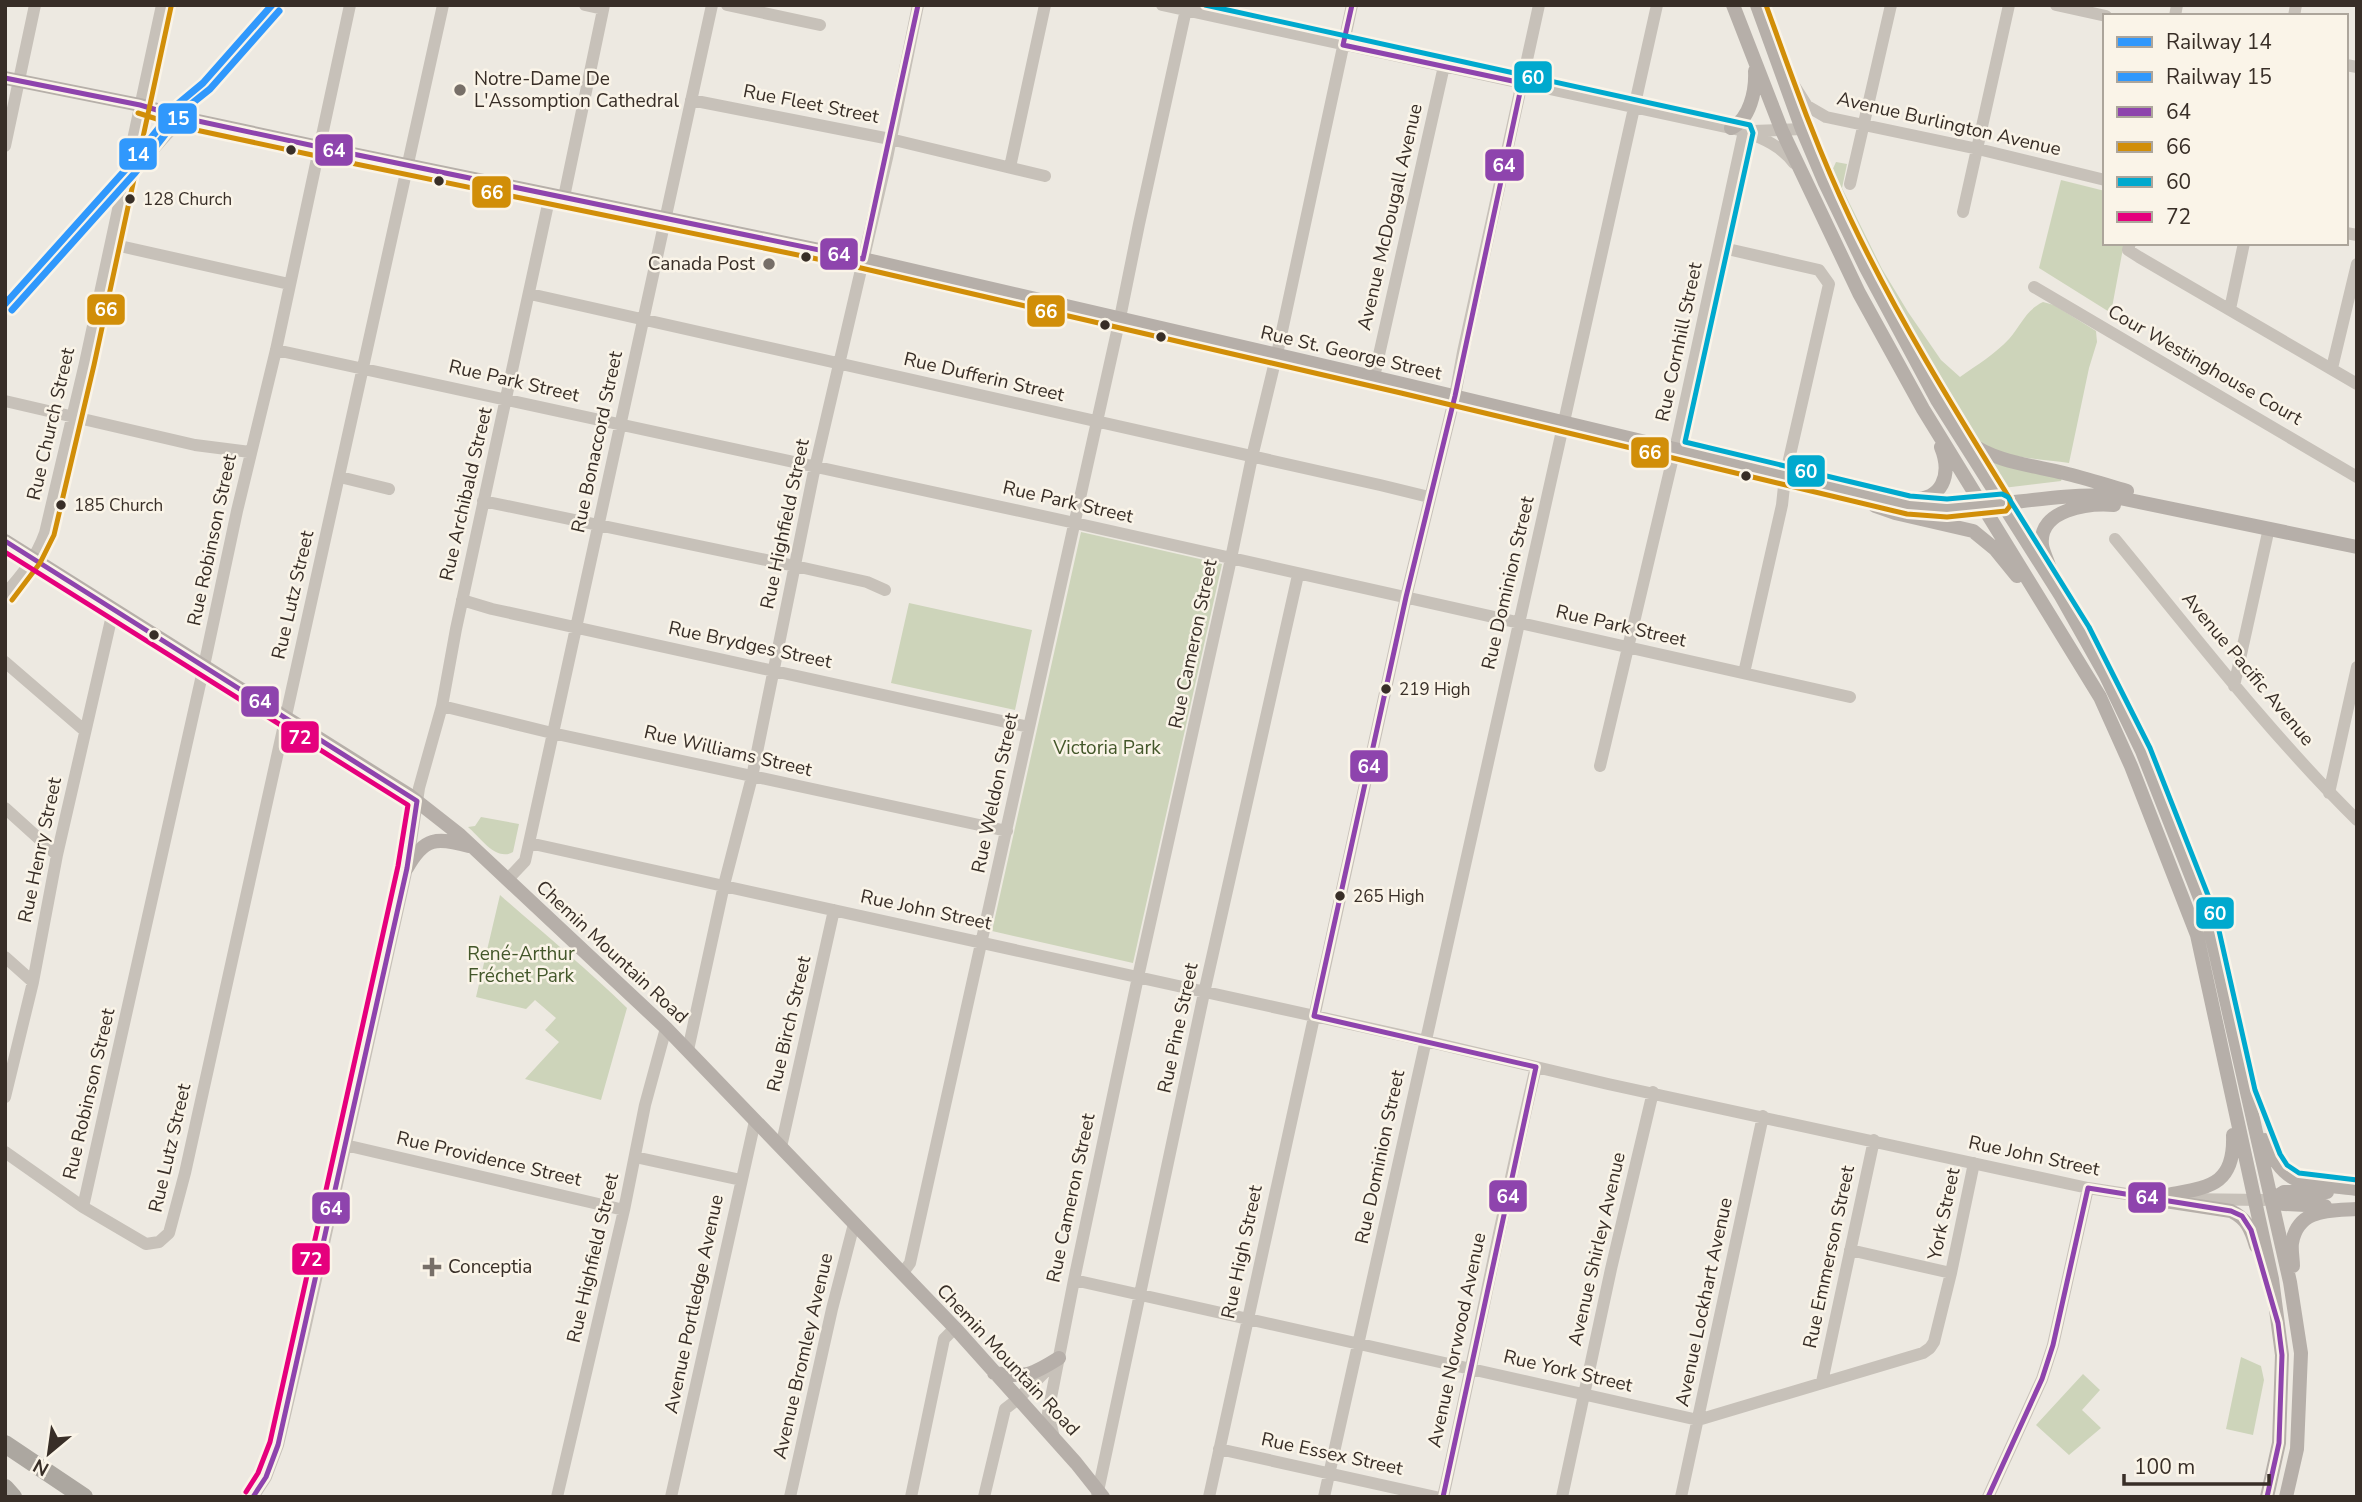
<svg xmlns="http://www.w3.org/2000/svg" width="2362" height="1502" font-family="'Nunito Sans',sans-serif">
	<style>
		.green { fill: #cdd4ba }
		.lines { fill: none; stroke-linecap: round; stroke-linejoin: round }
		.minor { stroke: #c7c1b9; stroke-width: 12 }
		.major { stroke: #b6afa9; stroke-width: 14 }
		.highway { stroke: #aca7a0; stroke-width: 18 }
		.bus-1-casing { stroke: #faf4e8; stroke-width: 10 }
		.bus-2-casing { stroke: #faf4e8; stroke-width: 10 }
		.bus-3-casing { stroke: #faf4e8; stroke-width: 10 }
		.bus-4-casing { stroke: #faf4e8; stroke-width: 10 }
		.bus-1 { stroke: #8e44ad; stroke-width: 5 }
		.bus-2 { stroke: #d18e08; stroke-width: 5 }
		.bus-3 { stroke: #00a9ce; stroke-width: 5 }
		.bus-4 { stroke: #e5007d; stroke-width: 5 }
		.rail-1-casing { stroke: #faf4e8; stroke-width: 12 }
		.rail-2-casing { stroke: #faf4e8; stroke-width: 12 }
		.rail-1 { stroke: #3098fc; stroke-width: 7 }
		.rail-2 { stroke: #3098fc; stroke-width: 7 }
		.poi-dot { fill: #776f68; stroke: #faf4e8; stroke-width: 2.5 }
		.bus-dot { fill: #382e27; stroke: #faf4e8; stroke-width: 2.5 }
		.labels { text-anchor: middle; dominant-baseline: central; stroke-width: 5; stroke-linejoin: round; paint-order: stroke }
		.bus-label { font-size: 17px; fill: #382e27; stroke: #faf4e8; text-anchor: start }
		.poi-label { font-size: 19px; fill: #382e27; stroke: #faf4e8; text-anchor: start }
		.street-label { font-size: 19px; fill: #382e27; stroke: #faf4e8 }
		.park-label { font-size: 19px; fill: #43572a; stroke: #faf4e8 }
		.line-badge { stroke: #faf4e8; stroke-width: 2.5 }
		.badge-label { font-size: 19px; text-anchor: middle; font-weight: bold; fill: #fff }
	</style>
	<rect width="100%" height="100%" fill="#ede9e1"/>
	<path class="green" d="M1836,162L1847,164L1842,188L1882,269L1908,312L1941,360L1960,377C1977,365 1995,354 2009,339C2021,325 2026,310 2043,302L2054,305L2096,331L2097,342L2089,368L2069,463C2036,458 1994,459 1969,433L1940,386L1888,288L1831,173Z
		M2061,180L2105,191V243H2124L2111,313L2039,268Z
		M1990,460L2062,478L2061,481L2003,488L1988,466Z
		M1081,532L1222,564L1133,963L992,931Z
		M909,603L1032,630L1015,710L891,683Z
		M481,817L519,824L513,852C496,862 480,837 468,827L475,826Z
		M500,895C542,932 586,968 627,1008L601,1100L525,1079L559,1042L545,1030L556,1018L535,1000L526,1009L476,997Z
		M2241,1357L2261,1366L2264,1380L2253,1435L2226,1429Z
		M2083,1374L2100,1390L2082,1410L2101,1428L2069,1455L2036,1425Z"/>
	<g class="lines">
		<path class="minor" d="M585,5L603,9
			M727,5L820,25
			M1162,5L1744,131C1764,139 1781,146 1794,163
			M2056,5L2106,16
			M2175,16L2177,5
			M2294,16L2296,5
			M2346,65L2357,67
			M1785,71L1807,106L1826,117L1978,149L2105,180
			M691,100L890,139L1045,176
			M1753,131L1802,129
			M5,146L35,5
			M1010,167L1045,5
			M124,182L168,133L184,118
			M1850,184L1891,5
			M564,197L604,5
			M1963,212L2009,5
			M2346,233L2357,235
			M2130,243L2128,250L2139,257L2357,384
			M111,244L289,284
			M1719,247L1819,270L1829,284L1785,477L1782,505L1744,673
			M2034,287L2357,477
			M530,294L1380,485L1429,497
			M2230,309L2244,243
			M276,350L1075,523L1850,697
			M2332,368L2357,264
			M1374,377L1444,66
			M5,401L195,445L250,452
			M340,477L389,489
			M483,501L795,566L867,582L885,590
			M2115,539C2194,635 2269,733 2357,820
			M5,594C22,575 36,558 45,533L85,363L162,5
			M462,600L492,609L1029,727
			M5,662L85,731
			M2234,686L2269,528
			M442,706L552,733L1007,831
			M1600,766L1678,436L1744,131
			M2329,793L2357,667
			M5,808L57,855
			M529,843L1405,1036L1608,1084L2088,1188L2159,1199
			M507,880L525,861L529,843L712,5
			M5,957L33,982
			M688,1050L724,885L752,777L813,476L887,158L918,5
			M5,1097L33,982L57,855L113,611
			M345,1145L624,1210
			M781,1147L834,910
			M5,1152L83,1207L146,1244L159,1242L169,1233L185,1173L443,5
			M635,1157L741,1180
			M2181,1199L2264,1200
			M83,1207L204,666L237,511L276,350L350,5
			M1850,1250L1951,1273
			M902,1274L910,1263L1120,318L1139,224L1187,5
			M1074,1280L1698,1420L1923,1353L1930,1348L1934,1342L1951,1273L1974,1163
			M1822,1382L1874,1140
			M1054,1438L1048,1413L1074,1280L1138,977L1229,568L1252,457L1279,345L1352,5
			M1219,1449L1436,1497
			M1097,1496L1204,993L1298,575
			M253,1497L266,1477L278,1445L305,1329L407,868L419,788L442,706L456,629L550,195
			M557,1497L624,1210L645,1105L666,1028
			M671,1497L755,1121
			M790,1497L832,1309L854,1224
			M911,1497L944,1339L955,1328
			M984,1497L1005,1409L1018,1399L1051,1366
			M1209,1497L1406,597L1455,396L1463,352L1539,5
			M1324,1497L1657,5
			M1443,1497C1475,1354 1502,1210 1536,1067
			M1562,1497L1611,1269L1653,1092
			M1681,1497L1763,1116
			M1988,1497L2042,1379L2053,1345L2088,1188"/>
		<path class="major" d="M1733,5L1782,131L1859,293L1923,409L2100,697L2131,766L2197,935L2272,1279L2282,1355L2279,1443L2267,1497
			M1757,5L1802,129L1825,183L1866,268L1937,400L2061,596L2105,674L2142,751L2207,916L2290,1282L2301,1353L2297,1449L2286,1497
			M5,78L140,105L184,118L319,147L863,259L1403,384L1909,505C1975,515 2043,492 2110,496L2357,547
			M1731,128C1750,120 1756,90 1755,71
			M1967,441C1994,462 2031,465 2064,473C2085,478 2106,485 2127,491
			M1909,499C1943,502 1952,474 1941,447
			M1875,506L1895,513L1973,531L1995,549L2017,576
			M5,541L409,795L460,835L666,1028L955,1328L1076,1463L1103,1497
			M2049,566C2047,559 2043,552 2042,545C2038,509 2089,503 2114,505
			M407,868C424,837 437,837 469,846
			M2265,1140C2285,1191 2309,1182 2357,1189
			M2162,1196C2205,1187 2235,1189 2233,1135
			M2152,1199L2231,1211C2247,1219 2251,1229 2256,1246
			M2271,1200L2284,1192H2327
			M2271,1200L2284,1204L2325,1206
			M2293,1266C2293,1259 2291,1250 2292,1243C2298,1208 2330,1211 2357,1209
			M994,1373C1026,1378 1032,1375 1059,1358"/>
		<path class="highway" d="M5,1444L84,1497
			M5,1488L13,1497"/>
		<g class="bus-1-casing">
			<path id="bus-1" d="M1352,5L1343,45L1522,83L1455,396L1406,597L1314,1016L1536,1067L1443,1497
				M5,78L140,105L184,118L319,147L863,259L918,5
				M5,541L417,801L407,868L278,1445L266,1477L253,1497
				M1988,1497L2042,1379L2053,1345L2088,1188L2231,1211L2242,1216L2251,1230L2278,1323L2282,1355L2279,1443L2267,1497"/>
		</g>
		<g class="bus-2-casing">
			<path id="bus-2" d="M138,113L182,127L317,156L861,268L1401,393L1907,514L1947,517L2006,511L2010,506V499C1953,407 1896,315 1850,218C1817,149 1792,77 1766,5
				M12,600L40,563L54,535L94,365L171,7"/>
		</g>
		<g class="bus-3-casing">
			<path id="bus-3" d="M1205,5L1750,125L1753,133L1685,442L1910,496L1947,499L2002,494L2008,497L2089,627L2150,748L2215,913L2255,1090L2280,1154L2287,1165L2299,1173L2357,1180"/>
		</g>
		<g class="bus-4-casing">
			<path id="bus-4" d="M5,552L408,805L398,866L270,1442L258,1473L246,1492"/>
		</g>
		<use href="#bus-1" class="bus-1"/>
		<use href="#bus-2" class="bus-2"/>
		<use href="#bus-3" class="bus-3"/>
		<use href="#bus-4" class="bus-4"/>
		<g class="rail-1-casing">
			<path id="rail-1" d="M5,304L127,168L179,103L203,83L272,5"/>
		</g>
		<g class="rail-2-casing">
			<path id="rail-2" d="M12,310L134,174L185,109L210,89L279,11"/>
		</g>
		<use href="#rail-1" class="rail-1"/>
		<use href="#rail-2" class="rail-2"/>
	</g>
	<g class="poi-dot">
		<circle cx="460" cy="90" r="7"/>
		<circle cx="769" cy="264" r="7"/>
		<path d="M428.5 1256.5h7v7h7v7h-7v7h-7v-7h-7v-7h7z"/>
	</g>
	<g class="bus-dot">
		<circle cx="291" cy="150" r="6"/>
		<circle cx="439" cy="181" r="6"/>
		<circle cx="130" cy="199" r="6"/>
		<circle cx="806" cy="257" r="6"/>
		<circle cx="1105" cy="325" r="6"/>
		<circle cx="1161" cy="337" r="6"/>
		<circle cx="1746" cy="476" r="6"/>
		<circle cx="61" cy="505" r="6"/>
		<circle cx="154" cy="635" r="6"/>
		<circle cx="1386" cy="689" r="6"/>
		<circle cx="1340" cy="896" r="6"/>
	</g>
	<g class="labels">
		<g class="bus-label">
			<text x="143" y="199">128 Church</text>
			<text x="74" y="505">185 Church</text>
			<text x="1399" y="689">219 High</text>
			<text x="1353" y="896">265 High</text>
		</g>
		<g class="poi-label">
			<text x="474" y="79">Notre-Dame De<tspan x="474" dy="22">L'Assomption Cathedral</tspan></text>
			<text x="755" y="264" text-anchor="end">Canada Post</text>
			<text x="448" y="1267">Conceptia</text>
		</g>
		<g class="street-label">
			<text transform="translate(811 104) rotate(11)">Rue Fleet Street</text>
			<text transform="translate(1949 124) rotate(13)">Avenue Burlington Avenue</text>
			<text transform="translate(1390 217) rotate(-77)">Avenue McDougall Avenue</text>
			<text transform="translate(1679 342) rotate(-78)">Rue Cornhill Street</text>
			<text transform="translate(1351 353) rotate(13)">Rue St. George Street</text>
			<text transform="translate(2205 365) rotate(30)">Cour Westinghouse Court</text>
			<text transform="translate(984 377) rotate(13)">Rue Dufferin Street</text>
			<text transform="translate(514 381) rotate(13)">Rue Park Street</text>
			<text transform="translate(51 424) rotate(-77)">Rue Church Street</text>
			<text transform="translate(597 442) rotate(-78)">Rue Bonaccord Street</text>
			<text transform="translate(466 494) rotate(-77)">Rue Archibald Street</text>
			<text transform="translate(1068 502) rotate(13)">Rue Park Street</text>
			<text transform="translate(785 524) rotate(-78)">Rue Highfield Street</text>
			<text transform="translate(212 540) rotate(-78)">Rue Robinson Street</text>
			<text transform="translate(1508 583) rotate(-77)">Rue Dominion Street</text>
			<text transform="translate(293 595) rotate(-77)">Rue Lutz Street</text>
			<text transform="translate(1621 626) rotate(13)">Rue Park Street</text>
			<text transform="translate(1193 644) rotate(-78)">Rue Cameron Street</text>
			<text transform="translate(750 645) rotate(12)">Rue Brydges Street</text>
			<text transform="translate(2248 669) rotate(50)">Avenue Pacific Avenue</text>
			<text transform="translate(728 751) rotate(13)">Rue Williams Street</text>
			<text transform="translate(995 793) rotate(-78)">Rue Weldon Street</text>
			<text transform="translate(40 850) rotate(-78)">Rue Henry Street</text>
			<text transform="translate(926 910) rotate(12)">Rue John Street</text>
			<text transform="translate(612 952) rotate(43)">Chemin Mountain Road</text>
			<text transform="translate(789 1024) rotate(-77)">Rue Birch Street</text>
			<text transform="translate(1178 1028) rotate(-78)">Rue Pine Street</text>
			<text transform="translate(89 1094) rotate(-77)">Rue Robinson Street</text>
			<text transform="translate(170 1148) rotate(-77)">Rue Lutz Street</text>
			<text transform="translate(2034 1156) rotate(12)">Rue John Street</text>
			<text transform="translate(1380 1157) rotate(-78)">Rue Dominion Street</text>
			<text transform="translate(489 1159) rotate(13)">Rue Providence Street</text>
			<text transform="translate(1071 1198) rotate(-78)">Rue Cameron Street</text>
			<text transform="translate(1944 1214) rotate(-78)">York Street</text>
			<text transform="translate(1597 1249) rotate(-77)">Avenue Shirley Avenue</text>
			<text transform="translate(1242 1252) rotate(-78)">Rue High Street</text>
			<text transform="translate(1829 1257) rotate(-78)">Rue Emmerson Street</text>
			<text transform="translate(593 1258) rotate(-77)">Rue Highfield Street</text>
			<text transform="translate(1704 1302) rotate(-78)">Avenue Lockhart Avenue</text>
			<text transform="translate(694 1304) rotate(-78)">Avenue Portledge Avenue</text>
			<text transform="translate(1457 1340) rotate(-78)">Avenue Norwood Avenue</text>
			<text transform="translate(803 1356) rotate(-77)">Avenue Bromley Avenue</text>
			<text transform="translate(1008 1360) rotate(47)">Chemin Mountain Road</text>
			<text transform="translate(1568 1371) rotate(13)">Rue York Street</text>
			<text transform="translate(1332 1454) rotate(12)">Rue Essex Street</text>
		</g>
		<g class="park-label">
			<text x="1107" y="748">Victoria Park</text>
			<text x="521" y="954">René-Arthur<tspan x="521" dy="22">Fréchet Park</tspan></text>
		</g>
	</g>
	<g class="line-badge">
		<rect x="1513" y="60" width="40" height="34" rx="7" fill="#00a9ce"/>
		<rect x="157" y="102" width="41" height="33" rx="7" fill="#3098fc"/>
		<rect x="314" y="133" width="40" height="34" rx="7" fill="#8e44ad"/>
		<rect x="118" y="137" width="40" height="34" rx="7" fill="#3098fc"/>
		<rect x="1484" y="148" width="41" height="34" rx="7" fill="#8e44ad"/>
		<rect x="471" y="175" width="41" height="34" rx="7" fill="#d18e08"/>
		<rect x="819" y="237" width="40" height="34" rx="7" fill="#8e44ad"/>
		<rect x="86" y="293" width="40" height="33" rx="7" fill="#d18e08"/>
		<rect x="1026" y="294" width="40" height="34" rx="7" fill="#d18e08"/>
		<rect x="1630" y="436" width="40" height="33" rx="7" fill="#d18e08"/>
		<rect x="1786" y="454" width="40" height="34" rx="7" fill="#00a9ce"/>
		<rect x="240" y="685" width="40" height="33" rx="7" fill="#8e44ad"/>
		<rect x="280" y="720" width="40" height="34" rx="7" fill="#e5007d"/>
		<rect x="1349" y="749" width="40" height="34" rx="7" fill="#8e44ad"/>
		<rect x="2195" y="896" width="40" height="34" rx="7" fill="#00a9ce"/>
		<rect x="1488" y="1179" width="40" height="34" rx="7" fill="#8e44ad"/>
		<rect x="2127" y="1181" width="40" height="33" rx="7" fill="#8e44ad"/>
		<rect x="311" y="1191" width="40" height="34" rx="7" fill="#8e44ad"/>
		<rect x="291" y="1242" width="40" height="34" rx="7" fill="#e5007d"/>
	</g>
	<g class="badge-label">
		<text x="1533" y="84">60</text>
		<text x="178" y="125">15</text>
		<text x="334" y="157">64</text>
		<text x="138" y="161">14</text>
		<text x="1504" y="172">64</text>
		<text x="492" y="199">66</text>
		<text x="839" y="261">64</text>
		<text x="106" y="316">66</text>
		<text x="1046" y="318">66</text>
		<text x="1650" y="459">66</text>
		<text x="1806" y="478">60</text>
		<text x="260" y="708">64</text>
		<text x="300" y="744">72</text>
		<text x="1369" y="773">64</text>
		<text x="2215" y="920">60</text>
		<text x="1508" y="1203">64</text>
		<text x="2147" y="1204">64</text>
		<text x="331" y="1215">64</text>
		<text x="311" y="1266">72</text>
	</g>
	<rect width="2362" height="1502" fill="none" stroke="#382e27" stroke-width="14"/>
	<rect x="2103" y="14" width="245" height="231" fill="#faf4e8" stroke="#aca59b" stroke-width="2"/>
	<rect x="2117" y="37" width="35" height="10" fill="#3098fc" stroke="#aca59b" stroke-width="2"/>
	<text x="2166" y="49" font-size="21" fill="#382e27">Railway 14</text>
	<rect x="2117" y="72" width="35" height="10" fill="#3098fc" stroke="#aca59b" stroke-width="2"/>
	<text x="2166" y="84" font-size="21" fill="#382e27">Railway 15</text>
	<rect x="2117" y="107" width="35" height="10" fill="#8e44ad" stroke="#aca59b" stroke-width="2"/>
	<text x="2166" y="119" font-size="21" fill="#382e27">64</text>
	<rect x="2117" y="142" width="35" height="10" fill="#d18e08" stroke="#aca59b" stroke-width="2"/>
	<text x="2166" y="154" font-size="21" fill="#382e27">66</text>
	<rect x="2117" y="177" width="35" height="10" fill="#00a9ce" stroke="#aca59b" stroke-width="2"/>
	<text x="2166" y="189" font-size="21" fill="#382e27">60</text>
	<rect x="2117" y="212" width="35" height="10" fill="#e5007d" stroke="#aca59b" stroke-width="2"/>
	<text x="2166" y="224" font-size="21" fill="#382e27">72</text>
	<g transform="translate(49 1453) rotate(209)" stroke="#faf4e8" stroke-width="5" paint-order="stroke">
	<path d="M0-5L12 26L0 18L-12 26Z" fill="#382e27"/>
	<text y="-10" font-size="19" font-weight="bold" text-anchor="middle" fill="#382e27">N</text>
	</g>
	<path d="M2124 1474v10h145v-10" fill="none" stroke="#382e27" stroke-width="3.5"/>
	<text x="2134" y="1474" font-size="21" fill="#382e27" stroke="#faf4e8" stroke-width="5" paint-order="stroke">100 m</text>
</svg>
